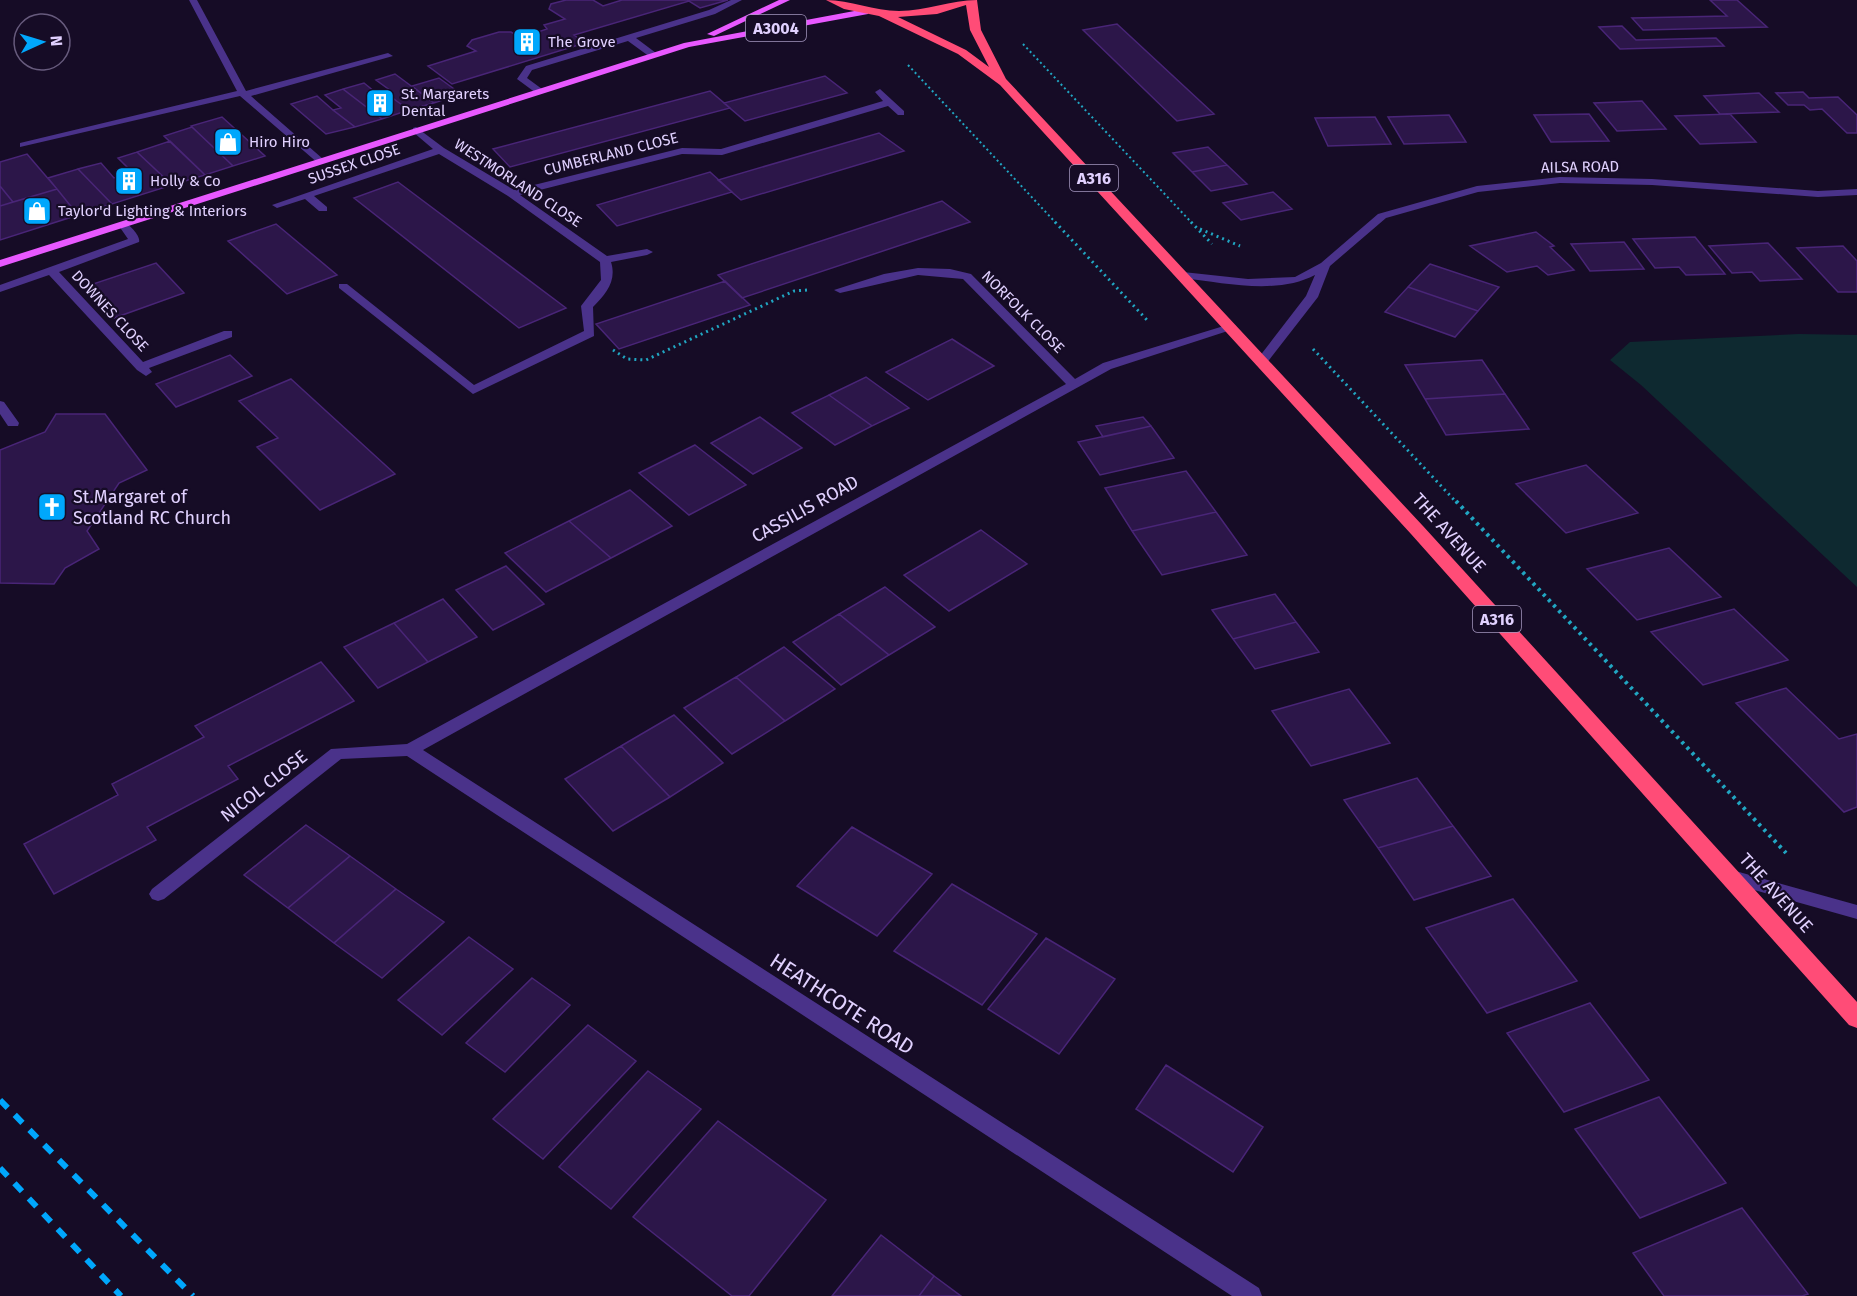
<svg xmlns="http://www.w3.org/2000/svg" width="1857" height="1296" font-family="'Fira Sans',sans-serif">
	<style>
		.green { fill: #0e2930 }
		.building { fill: #2c1649; stroke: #492577; stroke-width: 1.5 }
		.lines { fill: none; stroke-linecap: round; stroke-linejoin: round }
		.path-far2 { stroke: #21a6c2; stroke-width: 2; stroke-dasharray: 2 3; stroke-linecap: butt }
		.path-far1 { stroke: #21a6c2; stroke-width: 3; stroke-dasharray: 2 4; stroke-linecap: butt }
		.path { stroke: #21a6c2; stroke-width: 4; stroke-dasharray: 3 4.5; stroke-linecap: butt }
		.minor { fill: #4a328a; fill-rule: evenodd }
		.major { fill: #e858ff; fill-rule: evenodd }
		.highway { fill: #ff4c77; fill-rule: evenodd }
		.rail { stroke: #00a7fc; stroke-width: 6; stroke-dasharray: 11 10; stroke-linecap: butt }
		.labels { text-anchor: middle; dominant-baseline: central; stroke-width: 4.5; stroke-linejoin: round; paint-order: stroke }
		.far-poi-label { font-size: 15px; fill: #e1d1ff; stroke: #160c26; text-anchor: start }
		.far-street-label { font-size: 15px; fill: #e1d1ff; stroke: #160c26 }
		.shield { fill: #160c26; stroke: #a496be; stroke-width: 1.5 }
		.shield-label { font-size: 16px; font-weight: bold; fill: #e1d1ff }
		.poi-label { font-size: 18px; fill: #e1d1ff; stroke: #160c26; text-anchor: start }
		.street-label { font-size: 18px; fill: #e1d1ff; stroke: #160c26 }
		.near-street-label { font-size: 21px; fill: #e1d1ff; stroke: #160c26 }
	</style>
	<rect width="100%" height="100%" fill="#160c26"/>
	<path class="green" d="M1799,334L1857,335V587L1641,385L1610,360L1630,342Z"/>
	<path class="building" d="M566,0H593L603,6L622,0H728L700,8L689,1L574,35L585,43L452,84L428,66L476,51L467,46L472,40L499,32H511L521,38L547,29L544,25L565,19L549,9L551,4Z
		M1710,0H1737L1767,27L1643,30L1632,18L1727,16Z
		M1117,24L1214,114L1177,121L1083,30Z
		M1622,26L1636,40L1716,38L1724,46L1620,49L1599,27Z
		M395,74L434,103L409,110L387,94L391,91L376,80Z
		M825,76L847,93L745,121L724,103Z
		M439,78L461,94L434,103L412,86Z
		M364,83L380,96L387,94L409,110L382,119L343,89Z
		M343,89L382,119L355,127L333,110L341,108L325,95Z
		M710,91L730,108L510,167L493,149Z
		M1803,92L1809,98L1838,97L1857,115V133H1847L1822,109L1810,110L1804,105H1788L1776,93Z
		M1759,93L1779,112L1720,114L1704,96Z
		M317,96L333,110L355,127L326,134L291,104Z
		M1642,101L1666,129L1617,131L1594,103Z
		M1589,114L1609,141L1551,142L1534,115Z
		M1730,114L1756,142L1700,144L1675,116Z
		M1449,115L1466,142L1404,144L1388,117Z
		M222,117L265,156L233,166L191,126Z
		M1375,117L1391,144L1328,146L1315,118Z
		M192,127L233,166L205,175L164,136Z
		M879,133L904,151L741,200L718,180Z
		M170,141L205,175L172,185L137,152Z
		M1208,147L1227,165L1192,172L1173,153Z
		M137,152L172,185L112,204L78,169L101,163L114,178L132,172L118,158Z
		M27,154L57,189L13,202L0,186V162Z
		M1227,165L1247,184L1211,191L1192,172Z
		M78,169L112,204L78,215L48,178Z
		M710,172L732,192L617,226L597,205Z
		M398,182L566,308L519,328L354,198Z
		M0,186L13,202L0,206Z
		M57,189L78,215L0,240V206Z
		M1273,192L1292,209L1241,220L1223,203Z
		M942,201L970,222L742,298L718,275Z
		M276,224L337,275L287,294L228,241Z
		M1536,232L1554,246L1550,247L1574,270L1548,275L1537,266L1507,272L1470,246Z
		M1695,237L1725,274L1686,275L1679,267L1655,268L1633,239Z
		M1624,242L1644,269L1590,271L1571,244Z
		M1768,243L1802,279L1760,281L1752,272L1732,273L1709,246Z
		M1843,246L1857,261V292H1838L1797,248Z
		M156,263L184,293L114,318L87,286Z
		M1430,264L1499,287L1478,311L1408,287Z
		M725,281L750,305L619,349L596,324Z
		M1408,287L1478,311L1455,337L1385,312Z
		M952,339L994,366L928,400L886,372Z
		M230,355L252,376L176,407L156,384Z
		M1482,360L1505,394L1425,399L1405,365Z
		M866,377L909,408L872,426L829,395Z
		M291,379L395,474L320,510L257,447L278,438L239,401Z
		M1505,394L1529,429L1446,435L1425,399Z
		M829,395L872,426L835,445L792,413Z
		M56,414H105L147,470L119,483L87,531L99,549L65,568L54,584L0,583V450L45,432Z
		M760,417L802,448L753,474L711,443Z
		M1143,417L1151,426L1103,437L1096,426Z
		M1151,426L1174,458L1100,475L1078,442Z
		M695,445L746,485L689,515L639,473Z
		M1586,465L1638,513L1566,533L1516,484Z
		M1186,471L1216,512L1132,531L1105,488Z
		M630,490L672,526L611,558L569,521Z
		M1216,512L1247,555L1162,575L1132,531Z
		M569,521L611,558L546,592L505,553Z
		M981,530L1027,564L949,611L904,575Z
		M1669,548L1721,597L1637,620L1587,569Z
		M506,566L544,604L493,630L456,590Z
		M885,587L935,627L889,655L839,614Z
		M1275,594L1296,622L1233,639L1212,610Z
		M443,599L477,637L428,662L394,623Z
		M1734,609L1788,660L1703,685L1651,632Z
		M839,614L889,655L841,685L793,642Z
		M1296,622L1319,652L1255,669L1233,639Z
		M394,623L428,662L378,688L344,647Z
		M784,647L835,689L785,721L736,677Z
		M321,662L354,701L228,766L238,779L147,827L156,840L54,894L24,844L118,795L112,784L204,737L195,726Z
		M736,677L785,721L732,754L684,708Z
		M1786,688L1839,739L1857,734V807L1844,812L1736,703Z
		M1349,689L1390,743L1311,766L1272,711Z
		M674,715L723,763L670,797L621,746Z
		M621,746L670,797L613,831L565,779Z
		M1417,778L1453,826L1378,848L1344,800Z
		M306,825L350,856L288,908L244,875Z
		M1453,826L1491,876L1414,900L1378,848Z
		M852,827L932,874L877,936L797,886Z
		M350,856L396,889L334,943L288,908Z
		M952,884L1037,934L982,1005L894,951Z
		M396,889L444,922L382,978L334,943Z
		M1513,899L1577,981L1487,1013L1426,928Z
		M469,937L513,969L442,1035L398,1000Z
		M1046,938L1115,979L1059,1054L988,1009Z
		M532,978L570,1005L505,1072L466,1043Z
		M1590,1003L1649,1080L1564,1112L1507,1033Z
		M588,1025L636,1061L543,1159L493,1119Z
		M1166,1065L1263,1127L1233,1172L1136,1109Z
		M648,1071L701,1109L611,1209L559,1167Z
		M1659,1097L1726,1183L1640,1218L1575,1129Z
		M718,1121L826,1200L749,1296H732L633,1217Z
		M1742,1208L1808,1294L1802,1296H1664L1633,1253Z
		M881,1235L934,1276L919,1296H832Z
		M934,1276L961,1296H919Z"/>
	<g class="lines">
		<path class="path-far2" d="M1023,44L1192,223
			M908,65L1056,223"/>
		<path class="path-far1" d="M1055,222L1147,320
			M1191,222L1212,244
			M1200,229L1240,246
			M1313,349L1457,503
			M613,350L627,359L646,360L794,291L807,290"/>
		<path class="path" d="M1456,501L1786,853"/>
		<path class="minor" d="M189,0H197L246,91L388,53L393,56L251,96L323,159V163L319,164L240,96L20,147V143L237,91Z
			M731,0H742L715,14L636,38L656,53V57H650L628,41L532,70L527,78L542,89V93H536L517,79L526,66L709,10Z
			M880,89L904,111V115H898L888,106L722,155L682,154L520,195L607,256L647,249L653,252L647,255L611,262C617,281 606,294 593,307L594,336L473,394L339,288V284H347L474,385L584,331L581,306L601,280L600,262L508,196L439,154L314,196L327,207V211H319L305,199L277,208L272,205L433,149L413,132V128L416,127L444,148L514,190L682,148L721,149L883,101L875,92Z
			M1560,177L1652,179L1818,191L1857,189V195L1818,197L1652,185L1560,183L1478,192L1386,218L1330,266L1318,297L1266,364L1262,365L1256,361L1306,296L1315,275C1277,295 1225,283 1183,278L1177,275L1183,272L1248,279L1295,277L1321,263L1378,214L1477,186Z
			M124,223C130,224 141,237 139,242L59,272L143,362L224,331H232V337L149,368L152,372L146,376L137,370L49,275L0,292V285L128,239L119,226Z
			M918,268L950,269L971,274L1075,379L1103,363L1227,325H1235L1237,328L1111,369L423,750L1259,1288L1262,1296H1232L407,756L341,759L164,899L158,901L152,899L149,894L152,889L331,749L407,744L1066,384L963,279L918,275L840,293L834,290L884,274Z
			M0,401L4,402L19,423L18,426H8L0,414Z
			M1732,870L1857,905V919L1726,882L1723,877L1726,872Z"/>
		<path class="major" d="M779,0H790L714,36L707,34Z
			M865,9L868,10V14L689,47L0,267V260L684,43Z"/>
		<path class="highway" d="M826,0C850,0 874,11 899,11C926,11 951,0 977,0L981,30L1006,79L1423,526L1857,1002V1028L1849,1025L1411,534L1000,85L958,54L879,16L844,9ZM966,5L970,30L989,67L966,50L898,17L937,14Z"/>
		<path class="rail" d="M0,1100L193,1296
			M0,1168L121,1296"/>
	</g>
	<defs>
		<g id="building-square" transform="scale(1.5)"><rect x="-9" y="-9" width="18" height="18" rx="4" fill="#00a7fc" stroke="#160c26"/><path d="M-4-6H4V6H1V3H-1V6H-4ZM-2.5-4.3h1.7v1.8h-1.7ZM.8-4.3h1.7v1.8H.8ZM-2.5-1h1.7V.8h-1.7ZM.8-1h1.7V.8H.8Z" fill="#fff"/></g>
		<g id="shop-square" transform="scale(1.5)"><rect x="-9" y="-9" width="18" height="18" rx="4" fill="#00a7fc" stroke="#160c26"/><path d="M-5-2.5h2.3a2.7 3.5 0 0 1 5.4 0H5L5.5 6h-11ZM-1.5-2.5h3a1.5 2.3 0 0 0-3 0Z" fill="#fff"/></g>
		<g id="church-square" transform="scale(1.5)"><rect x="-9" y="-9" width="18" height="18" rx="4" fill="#00a7fc" stroke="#160c26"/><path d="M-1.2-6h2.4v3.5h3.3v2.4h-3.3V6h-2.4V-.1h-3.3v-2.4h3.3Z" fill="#fff"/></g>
	</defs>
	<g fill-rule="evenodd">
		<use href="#building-square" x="527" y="42"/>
		<use href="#building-square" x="380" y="103"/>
		<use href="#shop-square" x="228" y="142"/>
		<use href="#building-square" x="129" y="181"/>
		<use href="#shop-square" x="37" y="211"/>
		<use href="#church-square" x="52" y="507"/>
	</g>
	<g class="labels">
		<g class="far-poi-label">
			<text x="548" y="42">The Grove</text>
			<text x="401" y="94">St. Margarets<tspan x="401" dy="17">Dental</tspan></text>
			<text x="249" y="142">Hiro Hiro</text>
			<text x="150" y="181">Holly &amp; Co</text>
			<text x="58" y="211">Taylor'd Lighting &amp; Interiors</text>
		</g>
		<g class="far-street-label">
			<text transform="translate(611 154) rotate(-14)">CUMBERLAND CLOSE</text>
			<text transform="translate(354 164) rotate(-19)">SUSSEX CLOSE</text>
			<text transform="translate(1580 167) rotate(-1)">AILSA ROAD</text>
			<text transform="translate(518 183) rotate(33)">WESTMORLAND CLOSE</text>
			<text transform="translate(110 311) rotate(47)">DOWNES CLOSE</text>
			<text transform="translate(1023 312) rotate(45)">NORFOLK CLOSE</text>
		</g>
		<g class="shield">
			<rect x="746" y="15" width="60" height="26" rx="4.5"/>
			<rect x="1070" y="165" width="48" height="26" rx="4.5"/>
			<rect x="1473" y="606" width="48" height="26" rx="4.5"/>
		</g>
		<g class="shield-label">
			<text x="776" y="28">A3004</text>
			<text x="1094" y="178">A316</text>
			<text x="1497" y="619">A316</text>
		</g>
		<g class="poi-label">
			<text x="73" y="497">St.Margaret of<tspan x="73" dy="21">Scotland RC Church</tspan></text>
		</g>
		<g class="street-label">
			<text transform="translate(805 509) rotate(-29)">CASSILIS ROAD</text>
			<text transform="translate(1449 533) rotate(48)">THE AVENUE</text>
			<text transform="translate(264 786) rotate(-38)">NICOL CLOSE</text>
			<text transform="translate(1776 893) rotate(48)">THE AVENUE</text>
		</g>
		<g class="near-street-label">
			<text transform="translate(842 1004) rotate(33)">HEATHCOTE ROAD</text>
		</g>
	</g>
	<g transform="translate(42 42) rotate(86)"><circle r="28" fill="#160c26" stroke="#675b7d" stroke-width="1.5"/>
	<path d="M0-4.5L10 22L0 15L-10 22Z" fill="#00a7fc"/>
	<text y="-9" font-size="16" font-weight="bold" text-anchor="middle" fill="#e1d1ff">N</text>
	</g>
</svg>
